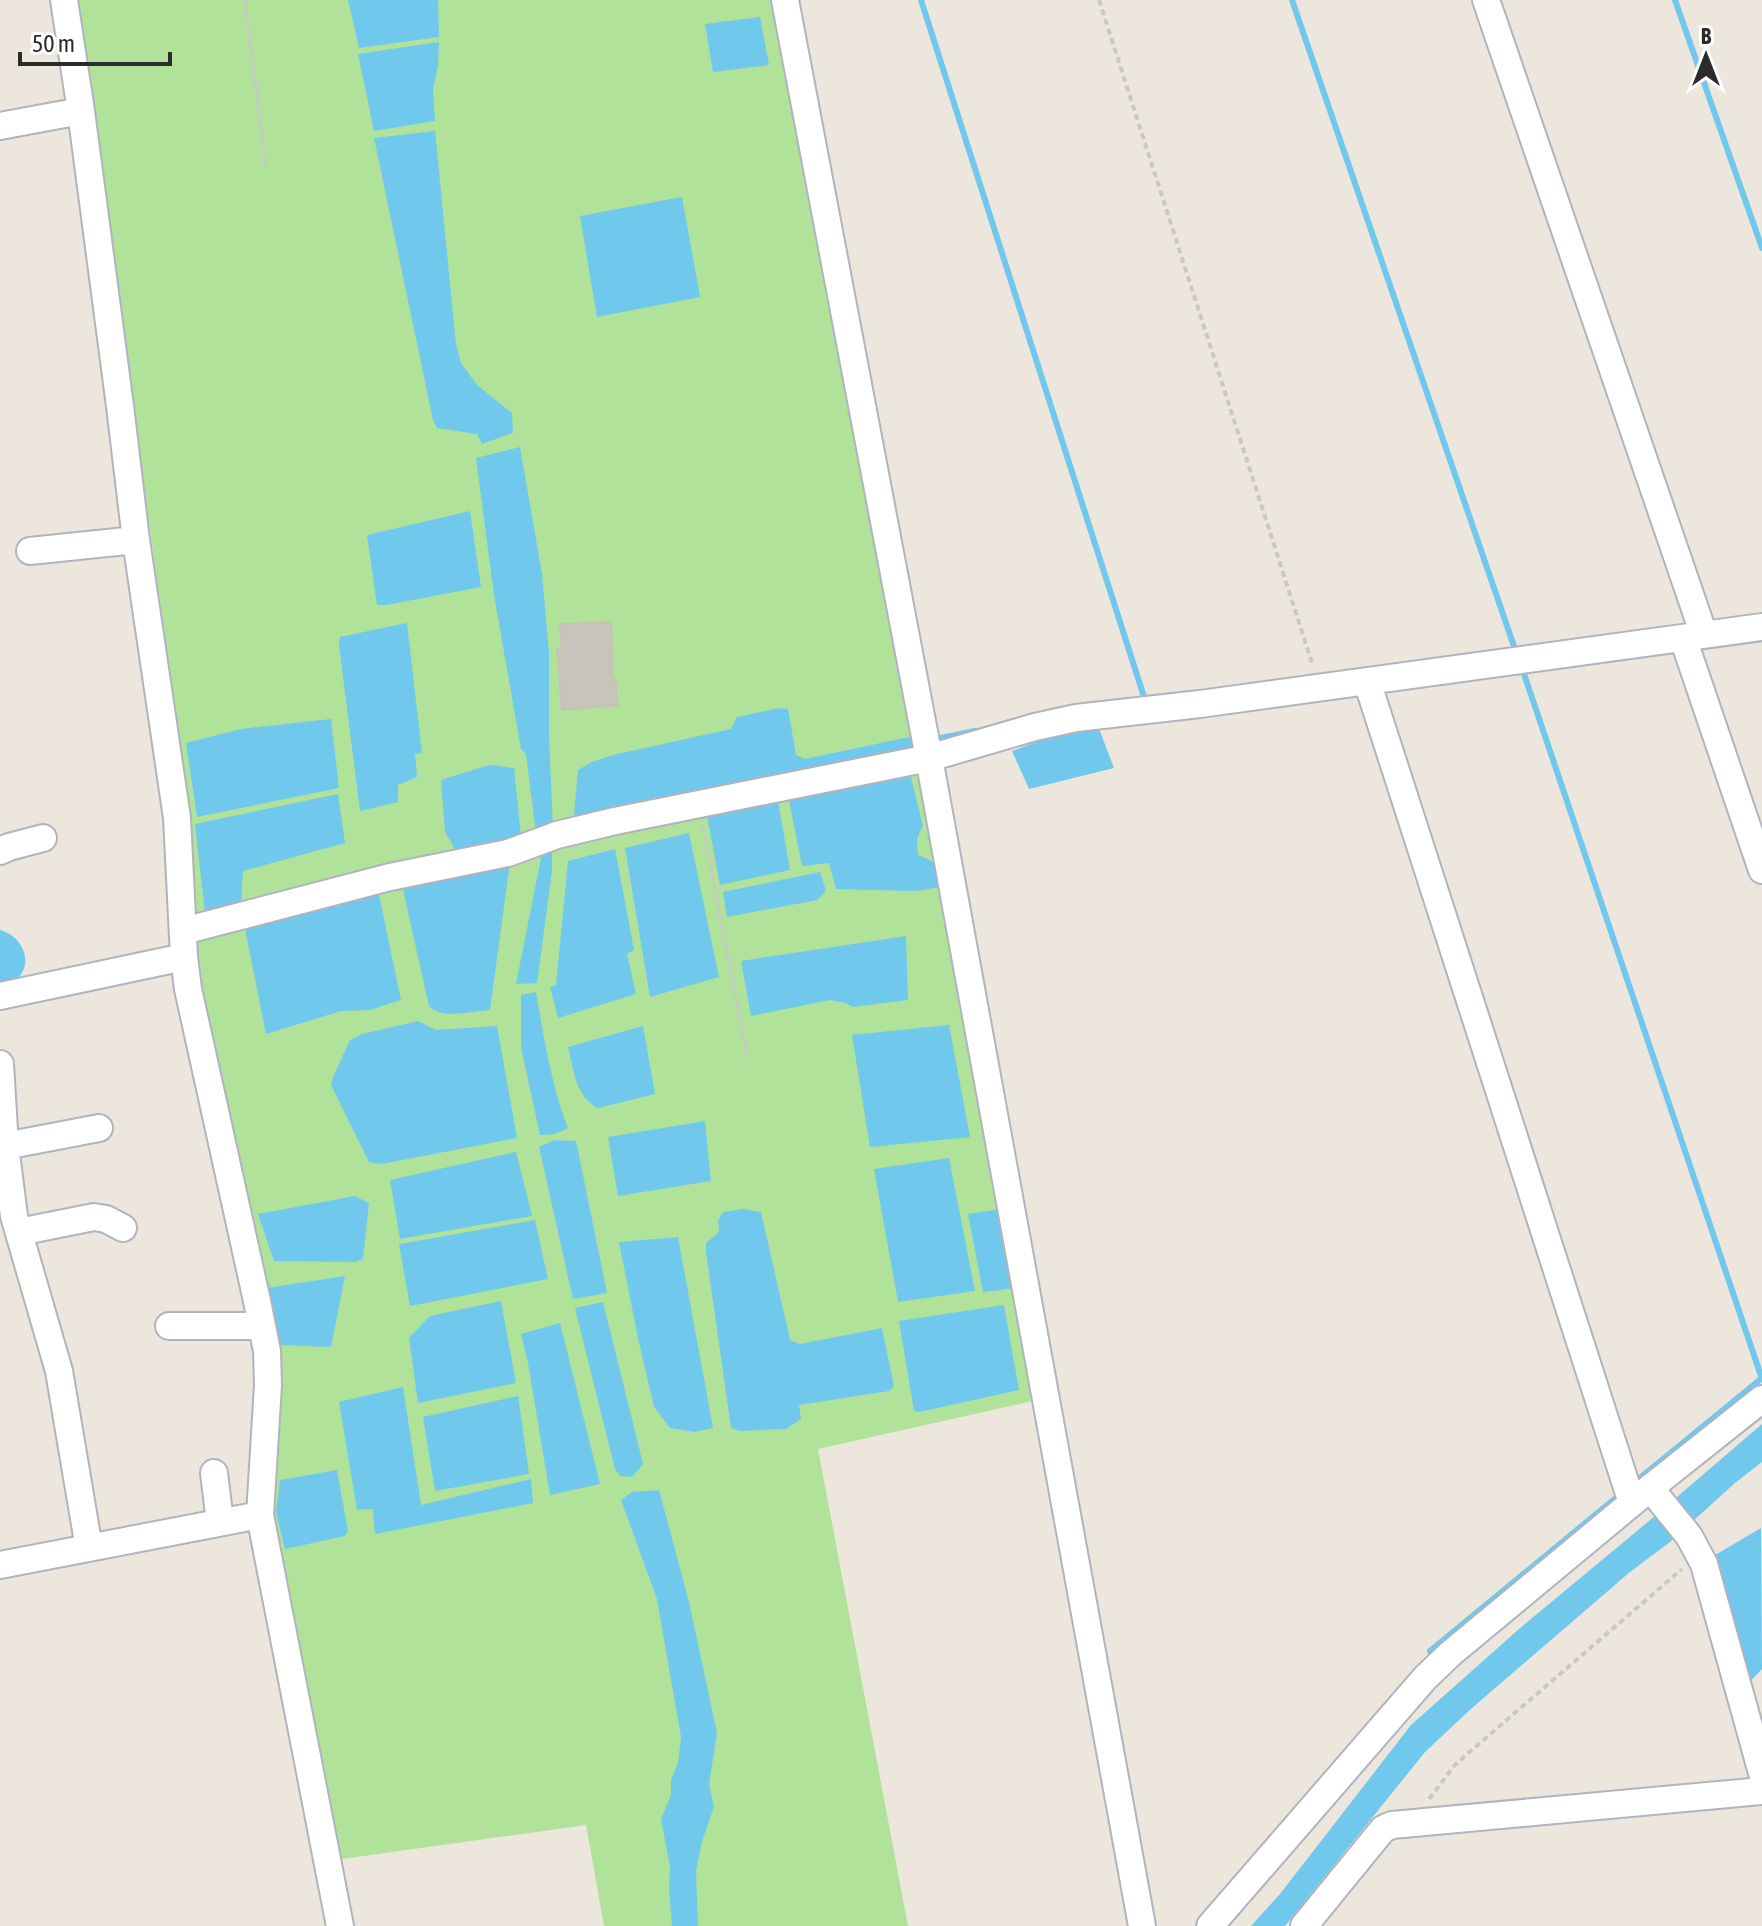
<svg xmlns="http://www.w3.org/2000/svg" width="1762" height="1926" font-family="'Asap Condensed',sans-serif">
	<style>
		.green { fill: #b0e29a }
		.water { fill: #71c8ed }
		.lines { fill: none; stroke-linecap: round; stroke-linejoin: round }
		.stream { stroke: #71c8ed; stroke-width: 6 }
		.building { fill: #c8c4bb; stroke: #c8c2b6; stroke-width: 2 }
		.minor-casing { stroke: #b1b3be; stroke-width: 30 }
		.path { stroke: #c8c8c8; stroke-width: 4; stroke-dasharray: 6 4; stroke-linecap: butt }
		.minor { stroke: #fff; stroke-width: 26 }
	</style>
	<rect width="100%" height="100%" fill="#ece6dd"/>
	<path class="green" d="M76,0H778L921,753L193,917L187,813L178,730Z
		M922,767L1037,1400L818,1449L908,1926H604L586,1825L335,1860L269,1516L279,1388L195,984L192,937L543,849Z"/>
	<path class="water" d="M348,0H438L439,37L359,48Z
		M760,17L769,65L713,72L705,24Z
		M439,42L438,66L433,90L435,121L374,131L358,54Z
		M435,131L456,344L461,363L477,385L512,413L513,433L482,444L477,434L437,428L433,420L374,138Z
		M682,197L700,297L597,317L580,216Z
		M520,447L542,574L549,653V737L553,827L536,833L526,754L521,749L494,595L476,458Z
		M470,511L481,587L386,605H377L367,535Z
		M407,623L422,753L415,754L417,777L398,785V802L360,811L339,645L340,637Z
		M779,708L788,709L796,755L805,759L914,736L917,750L580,816L574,814L578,770L592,762L613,755L731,729L737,717Z
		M331,719L339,788L197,817L186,743L241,729Z
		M1098,726L1114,768L1029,789L1012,751L1059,734Z
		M489,765L514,768L521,836L455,854L452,844L445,832L441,780Z
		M911,777L923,826L917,838L918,855L936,863L940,887L916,891L836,889L829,863L802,866L789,800Z
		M338,794L345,843L243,871L241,903L205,913L195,824Z
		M778,801L790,870L720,885L707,816Z
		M689,833L719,977L650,997L625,848Z
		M615,849L634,950L627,954L636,994L558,1018L550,987L556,985L568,861Z
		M552,852V871L537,983L516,984L542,853Z
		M510,862L490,1010C472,1011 442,1020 429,1006L402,885Z
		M820,872L826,891L817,900L727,917L723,892Z
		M378,890L401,1000L370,1010L341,1011L266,1034L244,924Z
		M0,930C20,935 35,960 18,978C14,982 6,985 0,988Z
		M906,936L908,1000L853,1007L845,1003L830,1000L751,1016L741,961Z
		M536,992C544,1037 551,1085 568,1128L555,1134L540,1135L521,1047V995Z
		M418,1021L436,1030L497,1026L517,1138L382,1164L369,1162L331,1085L333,1077L350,1040L362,1034Z
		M949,1025L970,1137L870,1147L852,1035Z
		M643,1026L655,1094L598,1108C575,1096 574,1070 568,1047Z
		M705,1121L711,1181L618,1196L608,1137Z
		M555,1140L576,1141L607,1293L573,1299L539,1147Z
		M516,1152L532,1216L400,1239L390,1180Z
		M949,1158L975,1291L898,1302L874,1169Z
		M355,1196L369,1203L363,1259L356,1262L274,1261L258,1214Z
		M743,1209L761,1212L790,1340L800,1344L882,1328L894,1386L889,1391L799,1405L801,1419L786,1429L740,1431L731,1428L706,1252V1243L719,1232L718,1221L723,1212Z
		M1002,1209L1017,1288L983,1292L968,1214Z
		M535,1220L548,1279L410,1306L399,1244Z
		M678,1237L713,1428L694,1432L670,1428L654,1407L639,1343L619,1242Z
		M345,1276L331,1347L280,1345L267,1288Z
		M501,1301L516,1383L418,1403L409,1338L430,1316Z
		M603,1302L643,1464L632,1477L620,1476L615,1469L575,1308Z
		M1004,1305L1019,1390L919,1412L914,1411L899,1321Z
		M560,1323L600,1484L550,1495L528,1363L521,1334Z
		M403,1387L421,1505L531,1479L533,1503L375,1534L373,1509L357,1510L339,1402Z
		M518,1396L529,1474L435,1491L423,1417Z
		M1762,1424V1462L1735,1483L1670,1542L1630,1572L1472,1708L1425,1752L1285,1926H1251L1280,1894L1411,1725L1519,1629L1649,1521Z
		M337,1470L348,1531L345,1536L285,1549L276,1512L280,1480Z
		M659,1490L689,1602L717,1733L709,1784L714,1807L702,1841L696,1871L698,1926H672L669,1890L670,1867L661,1819L671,1795V1780L678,1763L681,1737L657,1599L621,1500L632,1492Z
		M1761,1528L1762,1669L1745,1687L1710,1558Z"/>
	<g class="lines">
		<path class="stream" d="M921,0L1145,700
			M1292,0L1517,655
			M1675,0L1762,248
			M1521,665L1762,1379
			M931,740L975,731
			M1635,1482L1762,1378
			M1430,1651L1623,1492"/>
	</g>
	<path class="building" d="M611,622L613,679H615L618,705L562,710L557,649H562L560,624Z"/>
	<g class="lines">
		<g class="minor-casing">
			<path id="minor" d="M64,0L81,111L120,406L136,540L177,818L184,957L188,989L257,1301L267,1351L268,1385L260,1515L340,1926
				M785,0L929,758L1142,1926
				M1486,0L1704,635
				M0,126L81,111
				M30,551L136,540
				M1683,638L1762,870
				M1367,681L1632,1503
				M0,851L9,847L43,838
				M183,931L390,877L508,853L557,835L615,821L929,758L1035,727L1076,718L1200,704L1762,627
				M0,996L184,957
				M0,1064L5,1146L14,1216L59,1371L89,1548
				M5,1146L99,1128
				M19,1232L94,1217L106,1219L123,1228
				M169,1326H262
				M214,1473L220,1522
				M1650,1488L1689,1536L1704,1564L1762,1773
				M0,1565L260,1515
				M1210,1926L1425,1678L1450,1654L1650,1488L1762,1399
				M1304,1926L1383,1829L1392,1825L1762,1791"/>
		</g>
		<path class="path" d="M245,0L266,165
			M1099,0L1313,666
			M703,826L747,1057
			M1429,1799L1454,1766L1466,1755L1682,1569"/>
		<use href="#minor" class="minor"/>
	</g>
	<g transform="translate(1706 56)" stroke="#ffffff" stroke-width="6" paint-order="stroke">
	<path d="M0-6L14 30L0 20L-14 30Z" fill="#2b2b2b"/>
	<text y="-12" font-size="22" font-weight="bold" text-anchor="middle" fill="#2b2b2b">B</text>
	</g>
	<path d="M20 52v12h150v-12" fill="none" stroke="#2b2b2b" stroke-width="4"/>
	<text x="32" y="52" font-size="24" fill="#2b2b2b" stroke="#ffffff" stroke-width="6" paint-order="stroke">50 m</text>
</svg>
